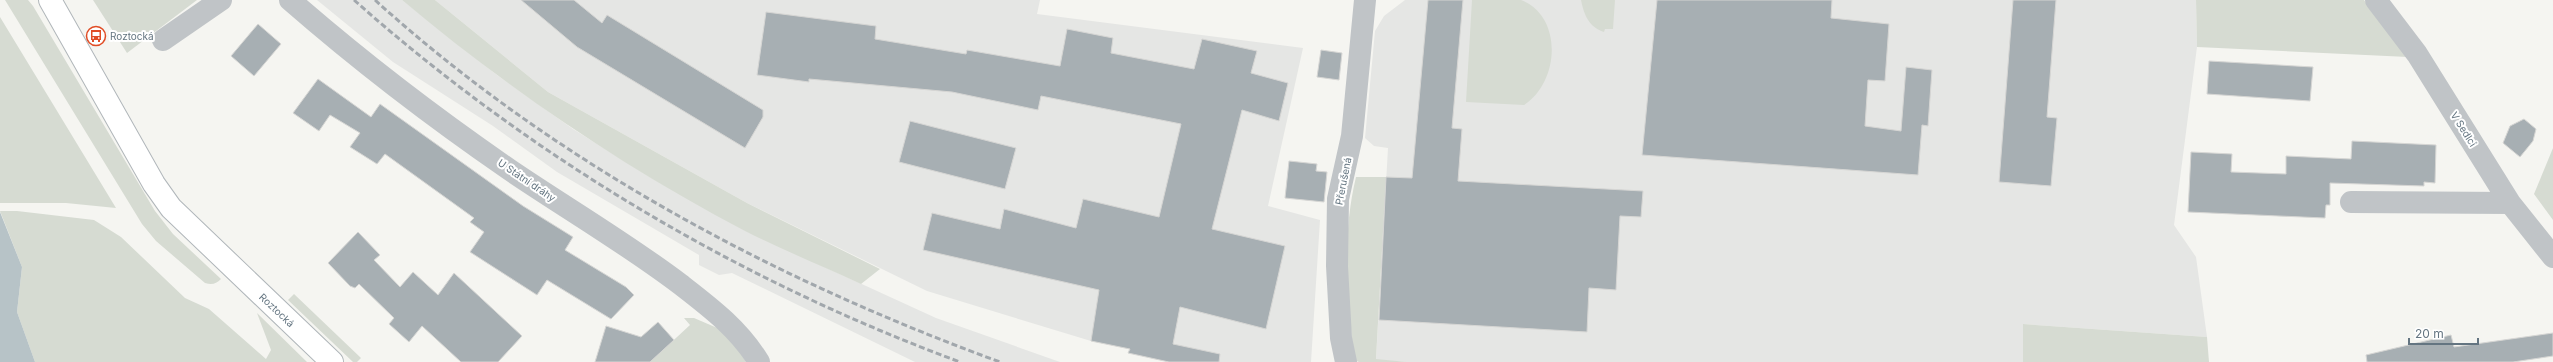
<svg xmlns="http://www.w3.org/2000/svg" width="2553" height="362" font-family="Inter,sans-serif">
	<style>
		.built { fill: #e5e6e4 }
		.green { fill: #d6dbd2 }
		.water { fill: #b7c3c7 }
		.building { fill: #a7afb3; stroke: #d6d6d4 }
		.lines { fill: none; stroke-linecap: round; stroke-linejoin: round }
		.secondary-casing { stroke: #b0b6ba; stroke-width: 24 }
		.minor { stroke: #c0c4c7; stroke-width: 22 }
		.secondary { stroke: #fff; stroke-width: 22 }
		.rail { stroke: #a1a7ac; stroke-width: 3; stroke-dasharray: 6 3; stroke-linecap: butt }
		.labels { text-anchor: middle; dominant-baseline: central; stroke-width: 4; stroke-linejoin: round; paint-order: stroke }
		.poi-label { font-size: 10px; fill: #647581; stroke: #fff; text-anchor: start }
		.street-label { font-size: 10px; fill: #647581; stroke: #fff }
	</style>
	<rect width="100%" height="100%" fill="#f5f5f1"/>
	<path class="built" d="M317,0H402L497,75L573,129L653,179L746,231L936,318L1060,362H915L732,273L719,275L699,265V255L557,172L493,126L393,62Z
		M435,0H1040L1037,14L1303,48L1268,206L1320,220L1311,362H1169L1128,353L1129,349L1091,341L927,291L747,203L548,92Z
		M1405,0H2196L2197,47L2174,225L2196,257L2207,337L2023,324V362H1407L1376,360L1388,148L1374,146L1365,138L1375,31L1384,16Z"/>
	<path class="green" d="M5,0H28L33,6L155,211L173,234L221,279C216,284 212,285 205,283L156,241L142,224Z
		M93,0H197L127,53Z
		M402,0H435L548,92L747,203L880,269L861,284C822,266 783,250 745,231C623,167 508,89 402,0Z
		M1472,0C1483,0 1511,0 1521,0C1564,17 1559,83 1524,105L1466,102Z
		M1581,0H1615L1613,29H1605L1604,32C1589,27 1584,15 1581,0Z
		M2196,0H2364L2408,57L2197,47Z
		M0,17L116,208L66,203H0Z
		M2553,148V220L2534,194Z
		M1356,177H1386L1376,359L1407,362H1359L1354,360C1348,297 1341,239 1356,177Z
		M0,211H17L94,220L121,237L185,298L209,309L266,359L271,350L257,313L307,362H35L17,312L22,267Z
		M294,294L361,358L357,362H353L288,300Z
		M684,318H694L729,333L746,362H650L690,325Z
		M2023,324L2207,337L2209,362H2023Z"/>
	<path class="water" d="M0,212L22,267L17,312L35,362H0Z"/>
	<path class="building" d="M521,0H574L602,23L607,15L763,110V117L745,148L577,47Z
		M1428,0H1463L1452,128L1462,129L1458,181L1643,191L1641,217L1620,216L1616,290L1589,288L1587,332L1379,320L1386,177L1412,178Z
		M1657,0H1832L1831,18L1889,24L1885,81L1868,80L1865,126L1901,131L1906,67L1932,70L1928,126L1922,125L1918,175L1642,155Z
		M2013,0H2056L2047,117L2057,118L2051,186L1999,182Z
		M766,12L876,26L875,39L966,54L967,50L1060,66L1067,29L1113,38L1111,53L1194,69L1202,39L1257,51L1251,73L1288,83L1279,121L1242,110L1212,229L1285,246L1266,329L1180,307L1173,344L1220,354L1219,362H1169L1128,353L1130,349L1091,341L1099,290L923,250L932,213L1000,229L1004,209L1076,228L1083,199L1159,217L1181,124L1041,96L1038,110L952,92L809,79V82L757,75Z
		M258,24L281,44L254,76L231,56Z
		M1321,50L1342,53L1339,80L1317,77Z
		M2209,61L2313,67L2310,101L2207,94Z
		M318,79L371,117L380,104L523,206L573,237L565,250L626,287L634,295L611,319L547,280L537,295L470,252L484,232L470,222L474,218L385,154L377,164L350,147L360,133L330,115L319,131L293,113Z
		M2524,119L2536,129L2533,141L2520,157L2503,143L2510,126Z
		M910,121L1016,148L1005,189L899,162Z
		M2352,141L2436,145L2435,183L2424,182V186L2330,183V205H2326L2325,218L2188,212L2191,152L2232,154L2231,172L2286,174V156L2351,159Z
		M1289,161L1317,164L1316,171L1327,172L1324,202L1285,198Z
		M358,232L380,255L374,260L400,287L413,272L438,295L454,273L522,336L498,362H461L422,326L409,342L389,324L394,318L359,284L355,288L350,286L328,263Z
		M658,322L674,340L650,362H595L606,326L641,337Z
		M2553,333V356L2513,362H2367L2366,355L2451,335L2454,347Z"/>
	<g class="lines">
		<g class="secondary-casing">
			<path id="secondary" d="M50,0L154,184L171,208L332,362"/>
		</g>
		<path class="minor" d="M290,0C360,61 433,117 510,170C566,208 626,243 680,284C711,308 739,329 759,362
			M2376,0L2417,54L2510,203L2553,257
			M163,40L221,0
			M2351,202L2510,203
			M1346,362L1341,338L1337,266L1338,199L1352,136L1365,0"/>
		<use href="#secondary" class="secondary"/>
		<path class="rail" d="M354,0C531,157 738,280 960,362
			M375,0C555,163 773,279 1000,362"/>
	</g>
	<defs>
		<g id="bus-ring" transform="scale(1)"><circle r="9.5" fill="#fff" stroke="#e04c25" stroke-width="1.5"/><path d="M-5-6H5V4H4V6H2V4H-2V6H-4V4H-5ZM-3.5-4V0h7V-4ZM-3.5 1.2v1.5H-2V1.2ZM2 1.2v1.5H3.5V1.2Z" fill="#e04c25"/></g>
	</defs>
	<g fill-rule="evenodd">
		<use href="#bus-ring" x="96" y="36"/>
	</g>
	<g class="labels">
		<g class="poi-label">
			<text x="110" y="36">Roztocká</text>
		</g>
		<g class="street-label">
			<text transform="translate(2464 129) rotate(58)">V Sedlci</text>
			<text transform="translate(527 180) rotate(34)">U Státní dráhy</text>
			<text transform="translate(1343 181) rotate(-79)">Přerušená</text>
			<text transform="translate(277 310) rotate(43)">Roztocká</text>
		</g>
	</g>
	<path d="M2409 338v6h69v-6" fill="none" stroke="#647581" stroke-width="2"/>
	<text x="2415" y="338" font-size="12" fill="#647581" stroke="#ffffff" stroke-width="3" paint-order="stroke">20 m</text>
</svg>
